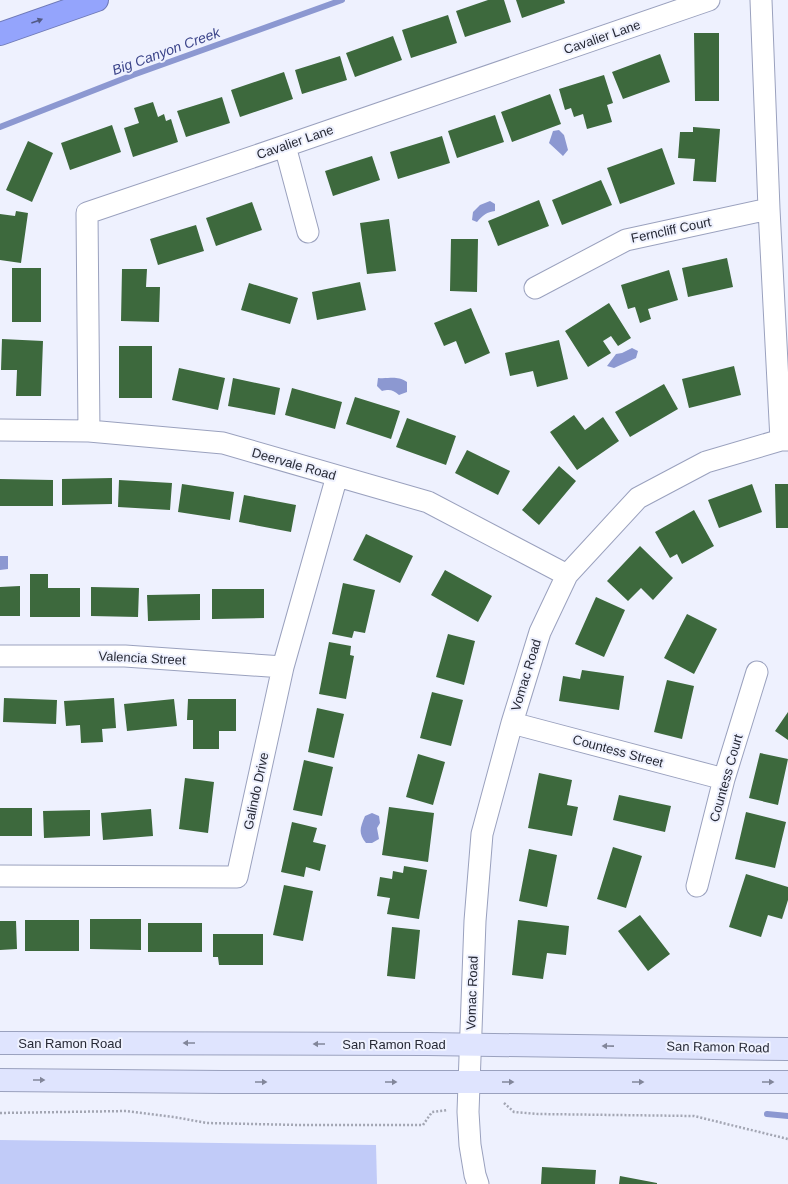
<svg xmlns="http://www.w3.org/2000/svg" width="788" height="1184" font-family="Arial,sans-serif">
	<style>
		.green { fill: #c1cbf8 }
		.water { fill: #8c98d1 }
		.lines { fill: none; stroke-linecap: round; stroke-linejoin: round }
		.stream { stroke: #8c98d1; stroke-width: 6 }
		.building { fill: #3d693d }
		.street-casing { stroke: #9aa1be; stroke-width: 23 }
		.secondary-casing { stroke: #9aa1be; stroke-width: 24 }
		.highway-casing { stroke: #6e79b6; stroke-width: 24 }
		.path { stroke: #a3a6b3; stroke-width: 2.5; stroke-dasharray: 2 2; stroke-linecap: butt }
		.street { stroke: #fff; stroke-width: 21 }
		.secondary { stroke: #dfe4fe; stroke-width: 22 }
		.highway { stroke: #94a4fc; stroke-width: 22 }
		.oneway { fill: #525a85 }
		.oneway2 { fill: #82869a }
		.labels { text-anchor: middle; dominant-baseline: central; stroke-width: 4; stroke-linejoin: round; paint-order: stroke }
		.street-label { font-size: 13px; fill: #262935; stroke: #eef1fe }
		.water-label { font-size: 14px; font-style: italic; fill: #3c458a; stroke: #eef1fe }
	</style>
	<rect width="100%" height="100%" fill="#eef1fe"/>
	<path class="green" d="M0,1140L376,1145L377,1184H0Z"/>
	<path class="water" d="M559,130L564,135L568,150L563,156L549,143L553,131Z
		M490,201L495,204V211C487,212 483,215 477,222L472,220L473,212L480,205Z
		M632,348L638,351L636,358L614,368L607,366L616,354L622,353Z
		M378,378C390,379 396,375 407,382V392L399,395C393,390 390,389 382,391L377,386Z
		M0,556H8V569L0,570Z
		M372,813L379,816L380,823L377,828L379,839L372,843H366C358,833 360,828 365,816Z"/>
	<g class="lines">
		<path class="stream" d="M0,127L133,75L342,0
			M767,1114L788,1116"/>
	</g>
	<path class="building" d="M488,0H504L511,22L465,37L456,11Z
		M516,0H564L565,3L522,18Z
		M448,15L457,43L411,58L402,30Z
		M694,33H719V101H695Z
		M393,36L402,60L355,77L346,53Z
		M660,54L670,82L623,99L612,72Z
		M340,56L347,80L302,94L295,70Z
		M284,72L293,99L240,117L231,90Z
		M604,75L613,103L607,105L612,122L587,129L583,114L574,117L571,108L565,110L559,89Z
		M550,94L561,124L512,142L501,112Z
		M222,97L230,123L186,137L177,111Z
		M153,102L158,117L164,114L166,121L171,119L178,142L133,157L124,128L139,123L134,108Z
		M495,115L504,142L457,158L448,131Z
		M112,125L121,152L70,170L61,143Z
		M693,127L720,129L716,182L693,181L695,159L678,158L680,132H693Z
		M442,136L450,163L398,179L390,152Z
		M28,141L53,153L32,202L6,190Z
		M662,148L675,184L620,204L607,168Z
		M372,156L380,180L333,196L325,171Z
		M601,180L612,205L562,225L552,200Z
		M539,200L549,226L498,246L488,221Z
		M252,202L262,230L216,246L206,218Z
		M16,211L28,213L21,263L0,260V214L15,216Z
		M389,219L396,271L367,274L360,223Z
		M196,225L204,251L158,265L150,239Z
		M451,239H478L477,292L450,291Z
		M727,258L733,287L688,297L682,268Z
		M12,268H41V322H12Z
		M122,269H147L146,287H160L159,322L121,321Z
		M669,270L678,300L648,309L651,319L640,323L635,307L628,309L621,285Z
		M360,282L366,310L317,320L312,292Z
		M249,283L298,298L290,324L241,310Z
		M609,303L631,338L618,346L611,336L603,341L611,353L588,367L565,331Z
		M471,308L490,353L465,364L456,341L444,346L434,323Z
		M2,339L43,341L41,396H16L17,370H1Z
		M559,340L568,379L537,387L533,371L510,376L505,353Z
		M119,346H152V398H119Z
		M734,366L741,395L689,408L682,379Z
		M179,368L225,378L218,410L172,400Z
		M233,378L280,388L275,415L228,406Z
		M664,384L678,409L630,437L615,412Z
		M292,388L342,402L335,429L285,415Z
		M355,397L400,411L391,439L346,424Z
		M574,415L585,430L603,417L619,441L577,470L550,432Z
		M407,418L456,436L446,465L396,447Z
		M467,450L510,471L498,495L455,473Z
		M559,466L576,481L539,525L522,510Z
		M112,478V504L62,505V479Z
		M0,479L53,480V506H0Z
		M119,480L172,483L170,510L118,507Z
		M182,484L234,492L230,520L178,512Z
		M752,484L762,512L719,528L708,500Z
		M775,484H788V528H776Z
		M244,495L296,505L291,532L239,522Z
		M694,510L714,546L682,564L677,554L670,558L655,532Z
		M366,534L413,556L400,583L353,560Z
		M640,546L673,578L653,600L641,588L628,601L607,581Z
		M445,570L492,596L478,622L431,595Z
		M30,574H48V588H80V617H30Z
		M343,583L375,590L365,633L354,631L352,638L332,634Z
		M20,586V616H0V587Z
		M91,587L139,588L138,617L91,616Z
		M212,589H264V618L212,619Z
		M200,594V620L148,621L147,595Z
		M596,597L625,610L604,657L575,644Z
		M687,614L717,629L694,674L664,658Z
		M448,634L475,641L464,685L436,677Z
		M329,642L351,646L350,655L354,656L346,699L319,694Z
		M582,670L624,676L619,710L559,701L563,676L580,679Z
		M667,680L694,686L682,739L654,732Z
		M432,692L463,700L451,746L420,738Z
		M4,698L57,700L56,724L3,722Z
		M114,698L116,728L102,729L103,742L81,743L80,725L66,726L64,701Z
		M174,699L177,726L127,731L124,704Z
		M188,699H236V731H219V749H193V720H187Z
		M317,708L344,714L334,758L308,752Z
		M788,712V740L775,731Z
		M760,753L788,759L778,805L749,798Z
		M418,754L445,762L433,805L406,797Z
		M304,760L333,767L322,816L293,810Z
		M539,773L572,780L567,805L578,807L572,836L528,828Z
		M185,778L214,782L208,833L179,829Z
		M619,795L671,806L665,832L613,820Z
		M389,807L434,813L428,862L382,855Z
		M0,808H32V836H0Z
		M151,809L153,836L103,840L101,813Z
		M90,810V836L44,838L43,811Z
		M746,812L786,822L775,868L735,859Z
		M292,822L317,828L313,842L326,845L320,871L306,867L304,877L281,872Z
		M613,847L642,856L626,908L597,899Z
		M529,849L557,855L547,907L519,901Z
		M404,866L427,870L419,919L387,914L390,898L377,896L380,877L392,879L393,871L403,873Z
		M746,874L788,887V900L782,919L768,915L761,937L729,927Z
		M284,885L313,891L303,941L273,935Z
		M640,915L670,954L648,971L618,931Z
		M90,919H141V950L90,949Z
		M25,920H79V951H25Z
		M518,920L569,926L566,955L547,953L543,979L512,975Z
		M0,921H16L17,949L0,950Z
		M148,923H202V952H148Z
		M392,927L420,930L415,979L387,976Z
		M213,934H263V965H219L218,957H213Z
		M542,1167L596,1170L595,1184H541Z
		M620,1176L657,1183V1184H619Z"/>
	<g class="lines">
		<g class="street-casing">
			<path id="street" d="M761,0L769,209L781,440
				M285,146L308,232
				M535,288L626,240L769,209
				M0,430L89,431L223,443L428,502L567,575
				M89,431L87,213L285,146L709,0
				M0,656H125L283,667
				M512,723L724,779
				M0,876L237,877L283,667L337,476
				M697,886L724,779L757,672
				M478,1184L475,1175L470,1145L468,1112L475,921L482,834L512,723L540,632L567,575L638,498L706,462L781,440H788"/>
		</g>
		<g class="secondary-casing">
			<path id="secondary" d="M0,1043L427,1044L788,1049
				M0,1080L222,1082H788"/>
		</g>
		<g class="highway-casing">
			<path id="highway" d="M0,34L97,0"/>
		</g>
		<path class="path" d="M504,1103L514,1112L538,1114L694,1116L788,1139
			M0,1113L126,1111L174,1117L207,1123L299,1125H423L432,1112L448,1110"/>
		<use href="#street" class="street"/>
		<use href="#secondary" class="secondary"/>
		<use href="#highway" class="highway"/>
	</g>
	<defs><path id="oneway-solid" d="M-6-.8H1V-3.2L6.5 0L1 3.2V.8H-6Z"/></defs>
	<use class="oneway" href="#oneway-solid" transform="translate(37 21) rotate(-20)"/>
	<g class="oneway2">
		<use href="#oneway-solid" transform="translate(189 1043) rotate(-180)"/>
		<use href="#oneway-solid" transform="translate(319 1044) rotate(-180)"/>
		<use href="#oneway-solid" transform="translate(608 1046) rotate(-179)"/>
		<use href="#oneway-solid" transform="translate(39 1080)"/>
		<use href="#oneway-solid" transform="translate(261 1082)"/>
		<use href="#oneway-solid" transform="translate(391 1082)"/>
		<use href="#oneway-solid" transform="translate(508 1082)"/>
		<use href="#oneway-solid" transform="translate(638 1082)"/>
		<use href="#oneway-solid" transform="translate(768 1082)"/>
	</g>
	<g class="labels">
		<g class="street-label">
			<text transform="translate(602 37) rotate(-19)">Cavalier Lane</text>
			<text transform="translate(295 142) rotate(-19)">Cavalier Lane</text>
			<text transform="translate(671 230) rotate(-12)">Ferncliff Court</text>
			<text transform="translate(294 464) rotate(16)">Deervale Road</text>
			<text transform="translate(142 658) rotate(3)">Valencia Street</text>
			<text transform="translate(526 675) rotate(-73)">Vomac Road</text>
			<text transform="translate(618 751) rotate(15)">Countess Street</text>
			<text transform="translate(726 778) rotate(-74)">Countess Court</text>
			<text transform="translate(256 791) rotate(-78)">Galindo Drive</text>
			<text transform="translate(472 993) rotate(-88)">Vomac Road</text>
			<text x="70" y="1043">San Ramon Road</text>
			<text x="394" y="1044">San Ramon Road</text>
			<text transform="translate(718 1047) rotate(1)">San Ramon Road</text>
		</g>
		<g class="water-label">
			<text transform="translate(166 51) rotate(-20)">Big Canyon Creek</text>
		</g>
	</g>
</svg>
